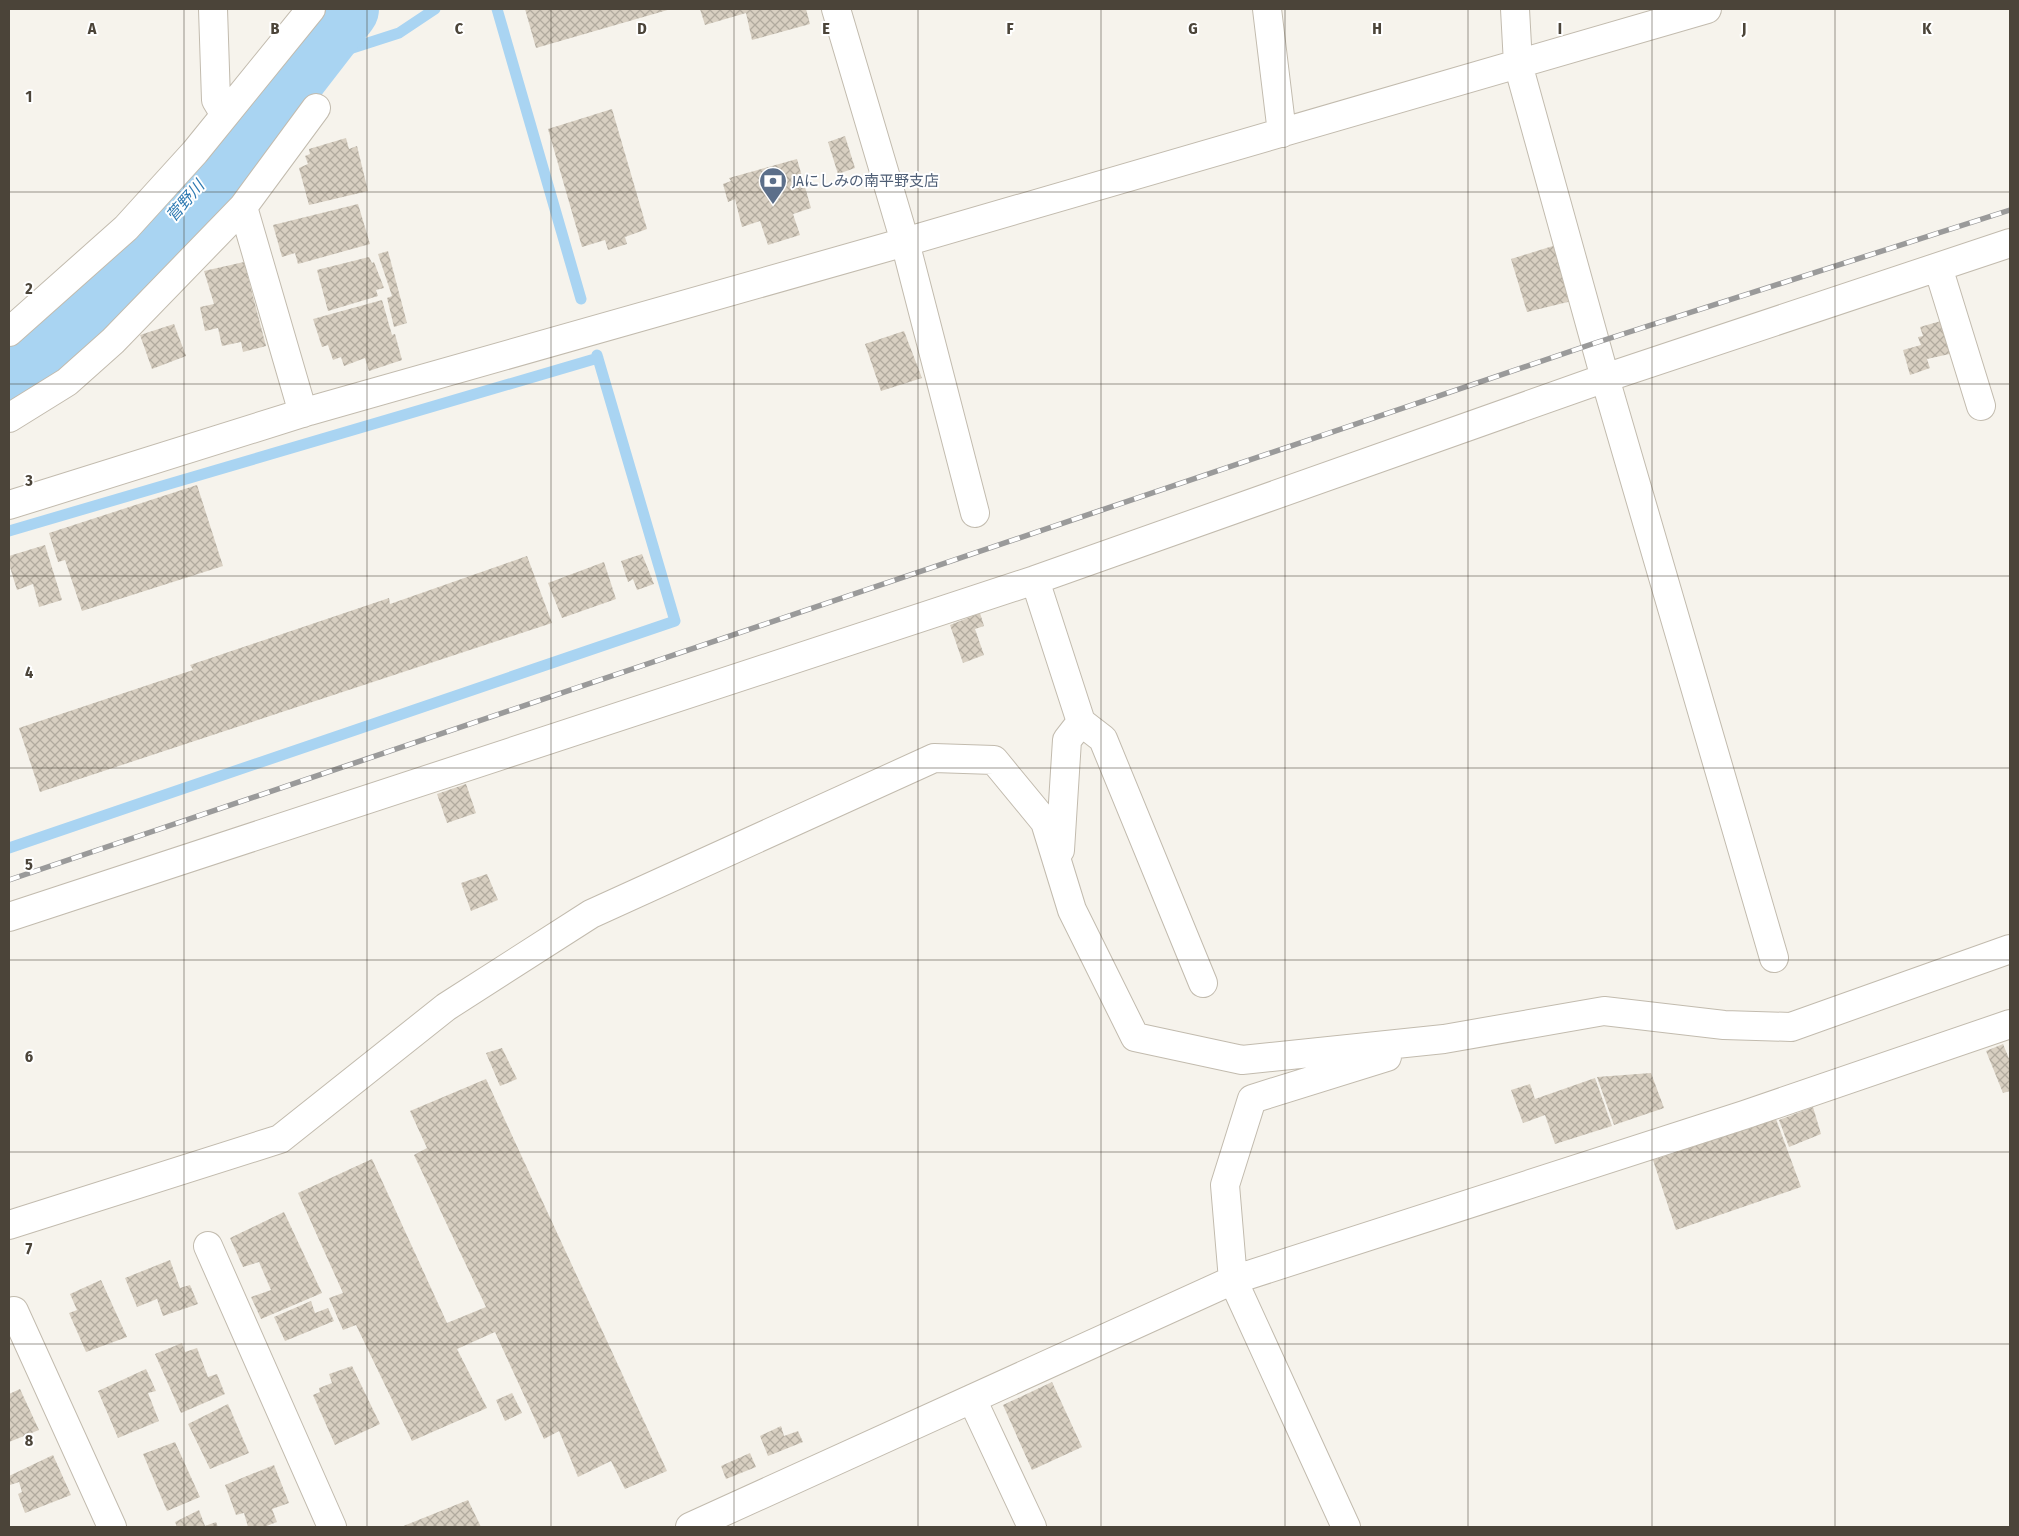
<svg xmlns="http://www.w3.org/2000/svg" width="2019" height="1536" font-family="'Fira Sans Condensed','Noto Sans JP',sans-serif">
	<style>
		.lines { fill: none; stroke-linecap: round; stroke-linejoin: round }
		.stream { stroke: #a9d4f2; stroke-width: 11 }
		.river { stroke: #a9d4f2; stroke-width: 68 }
		.building { fill: url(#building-cross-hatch) }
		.minor-casing { stroke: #c2bbae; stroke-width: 30 }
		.minor { stroke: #fff; stroke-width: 28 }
		.rail-casing { stroke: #9a9a9a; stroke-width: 5.5 }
		.rail { stroke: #fff; stroke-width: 4; stroke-dasharray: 11; stroke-linecap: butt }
		.grid { fill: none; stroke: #4b4439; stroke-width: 1; stroke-opacity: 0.55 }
		.labels { text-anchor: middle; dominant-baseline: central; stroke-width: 4; stroke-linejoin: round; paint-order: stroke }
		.service-label { font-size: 15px; fill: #4e5e75; stroke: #fff; text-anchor: start }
		.water-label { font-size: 16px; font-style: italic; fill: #2e7ab2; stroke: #fff }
		.grid-label { font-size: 16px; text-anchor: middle; font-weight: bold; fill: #4b4439; stroke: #fff; stroke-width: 4; stroke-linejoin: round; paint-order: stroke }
	</style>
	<defs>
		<pattern id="building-cross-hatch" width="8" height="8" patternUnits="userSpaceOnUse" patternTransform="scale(1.25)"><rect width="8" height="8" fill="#d8cfc1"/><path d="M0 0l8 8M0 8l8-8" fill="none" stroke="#b1aa9e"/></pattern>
	</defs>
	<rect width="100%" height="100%" fill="#f6f3ec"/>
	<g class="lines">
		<path class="stream" d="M497,9L581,299
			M314,49L340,52L399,33L435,9
			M9,531L598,358
			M9,848L675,621L597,355"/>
		<path class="river" d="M9,376L78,323L158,236L277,97L345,9"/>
	</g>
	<path class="building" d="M525,9H671L536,48Z
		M700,9H806L810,24L752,40L746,13L705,25Z
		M612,109L647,229L625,237L627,244L608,250L605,240L582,247L548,129Z
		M845,136L855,168L838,174L828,142Z
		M346,138L349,149L357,146L368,191L309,205L299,168L308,164L305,156L310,154L309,149Z
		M797,159L811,208L793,214L800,235L768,245L760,221L742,227L735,199L728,202L723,184L731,181L729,178Z
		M358,204L370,244L298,264L295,253L282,257L273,225Z
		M1556,245L1572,301L1527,312L1511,259Z
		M388,251L407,323L394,327L387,298L392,296L378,254Z
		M369,257L372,263L374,262L384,288L376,290L378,296L328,311L317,270Z
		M244,262L266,346L243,352L241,342L222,346L218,328L205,331L200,307L214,304L204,271Z
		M382,300L392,335L395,334L402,360L369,371L365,358L344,366L341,357L333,360L328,345L322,347L313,319Z
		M1941,321L1947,345L1951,344L1954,353L1927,359L1930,368L1910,375L1903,350L1921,345L1918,337L1923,336L1920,327Z
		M174,324L186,356L152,369L140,335Z
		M904,331L922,378L881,391L865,344Z
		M197,485L223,566L82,611L65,560L58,562L49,533Z
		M45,545L62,600L39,607L33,584L17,590L9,564V556Z
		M642,554L654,584L637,590L633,579L628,582L621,561Z
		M527,556L552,623L40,792L19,728L193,670L190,665L389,598L390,604Z
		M604,562L616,599L562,618L548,583Z
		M980,613L984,626L975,629L984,655L963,663L950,625Z
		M466,784L476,813L447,823L437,794Z
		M487,874L498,900L471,911L461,883Z
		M2003,1044L2010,1061V1091L2003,1093L1986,1051Z
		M502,1048L517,1079L500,1086L486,1053Z
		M1651,1073L1664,1108L1614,1125L1597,1077Z
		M1595,1078L1612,1126L1555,1144L1545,1115L1523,1123L1511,1090L1530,1084L1535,1099Z
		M486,1079L667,1471L625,1489L611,1461L578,1477L559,1431L544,1439L495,1332L457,1349L487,1408L412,1441L356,1325L343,1330L329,1298L343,1293L298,1193L372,1159L447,1323L486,1307L414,1155L427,1148L410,1111Z
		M1813,1107L1821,1134L1789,1147L1779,1120Z
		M1776,1119L1801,1187L1676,1230L1653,1160Z
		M284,1212L322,1293L261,1319L251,1297L271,1290L259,1262L243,1267L230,1238Z
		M170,1260L180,1288L190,1285L198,1304L163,1316L157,1299L137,1307L125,1278Z
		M101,1280L127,1337L86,1352L69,1313L77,1310L70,1294Z
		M311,1301L315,1313L328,1308L334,1321L285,1341L274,1317Z
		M182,1343L185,1352L197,1348L208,1377L217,1374L225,1394L181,1413L155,1354Z
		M352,1366L380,1424L335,1445L313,1395L320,1392L319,1388L332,1383L329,1374Z
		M146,1369L156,1391L148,1393L159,1421L118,1438L98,1391Z
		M1052,1382L1082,1447L1032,1470L1003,1405Z
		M20,1389L39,1430L9,1442V1394Z
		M512,1393L522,1413L505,1421L496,1400Z
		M228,1404L249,1453L210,1469L188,1424Z
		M781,1426L784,1436L798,1431L803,1442L768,1456L760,1436Z
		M175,1442L200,1497L167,1511L143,1454Z
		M750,1453L756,1467L726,1479L721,1466Z
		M53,1455L71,1495L25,1513L18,1494L22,1492L19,1482L10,1485L9,1476Z
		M274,1465L289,1503L272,1509L277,1522L264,1527H248L244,1513L236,1515L225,1485Z
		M468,1500L481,1527H401Z
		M199,1510L205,1526L216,1522L218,1527H177L175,1522Z"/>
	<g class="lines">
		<g class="minor-casing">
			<path id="minor" d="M213,9L216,100L225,115
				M836,9L905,242L975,513
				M1267,9L1282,133
				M1938,267L1981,406
				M9,332L126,228L195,152L311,9
				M303,413L243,207L316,108
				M9,418L67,382L113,341L243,207
				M9,505L309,411L905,242L1707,9
				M1081,722L1035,580L1605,378L1518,64L1515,9
				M1060,850L1067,740L1081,722L1103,739L1203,983
				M9,917L1035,580
				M1774,958L1605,378L2010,243
				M9,1225L280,1139L446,1007L591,914L934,758L994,760L1045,822L1072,910L1135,1037L1242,1060L1444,1039L1604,1011L1724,1025L1791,1027L2010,949
				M208,1246L332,1527
				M14,1311L112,1527
				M972,1399L1032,1527
				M690,1527L1233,1280L1744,1115L2010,1024
				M1346,1527L1233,1280L1225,1185L1252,1099L1387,1057"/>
		</g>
		<use href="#minor" class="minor"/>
		<g class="rail-casing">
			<path id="rail" d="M9,880L1595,343L2010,210"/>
		</g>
		<use href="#rail" class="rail"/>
	</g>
	<path class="grid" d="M184,9V1527M367,9V1527M551,9V1527M734,9V1527M918,9V1527M1101,9V1527M1285,9V1527M1468,9V1527M1652,9V1527M1835,9V1527M9,192H2010M9,384H2010M9,576H2010M9,768H2010M9,960H2010M9,1152H2010M9,1344H2010"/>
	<defs>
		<g id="bank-pin" transform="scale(1.4375)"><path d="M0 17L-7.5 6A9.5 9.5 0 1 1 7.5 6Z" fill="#5c6f8a" stroke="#fff"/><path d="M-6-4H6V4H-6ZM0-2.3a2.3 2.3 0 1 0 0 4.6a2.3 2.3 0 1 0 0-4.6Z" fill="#fff"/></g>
	</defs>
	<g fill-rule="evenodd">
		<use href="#bank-pin" x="773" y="181"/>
	</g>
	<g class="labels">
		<g class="service-label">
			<text x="792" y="181">JAにしみの南平野支店</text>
		</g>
		<g class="water-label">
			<text transform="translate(185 201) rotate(-49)">菅野川</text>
		</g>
	</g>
	<g class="grid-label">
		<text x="92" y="34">A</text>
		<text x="275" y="34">B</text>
		<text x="459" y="34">C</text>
		<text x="642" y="34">D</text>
		<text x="826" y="34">E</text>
		<text x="1010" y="34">F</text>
		<text x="1193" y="34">G</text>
		<text x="1377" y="34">H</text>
		<text x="1560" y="34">I</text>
		<text x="1744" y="34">J</text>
		<text x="1927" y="34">K</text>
		<text x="29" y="102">1</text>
		<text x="29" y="294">2</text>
		<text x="29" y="486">3</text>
		<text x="29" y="678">4</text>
		<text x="29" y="870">5</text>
		<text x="29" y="1062">6</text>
		<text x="29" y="1254">7</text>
		<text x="29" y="1446">8</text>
	</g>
	<rect width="2019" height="1536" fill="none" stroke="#4b4439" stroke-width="20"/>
</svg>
